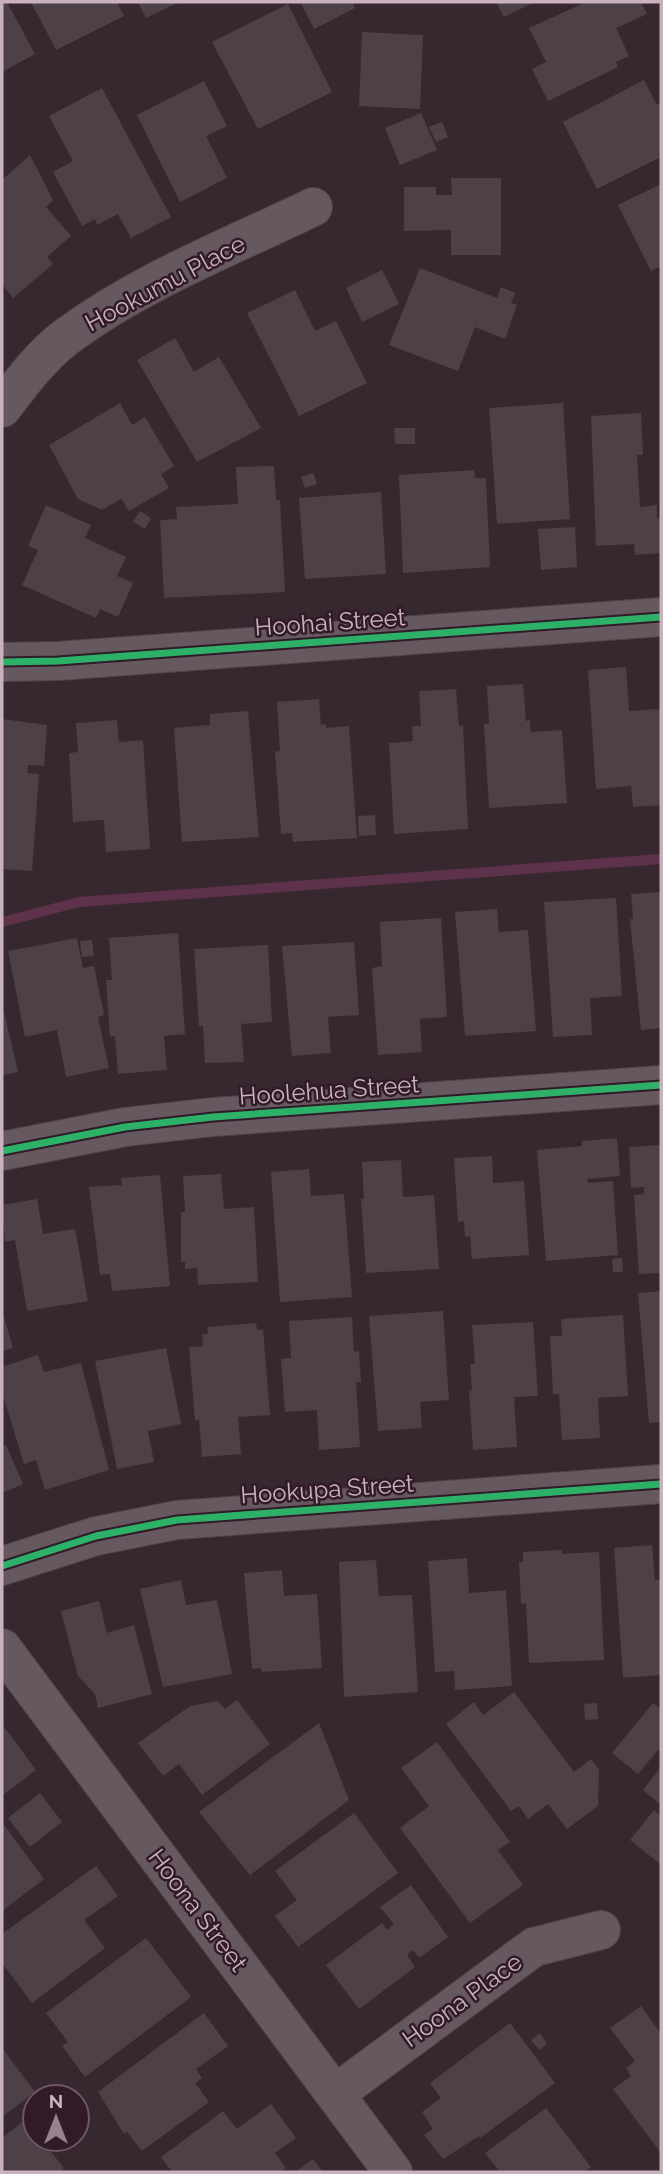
<svg xmlns="http://www.w3.org/2000/svg" width="663" height="2174" font-family="Raleway,sans-serif">
	<style>
		.lines { fill: none; stroke-linecap: round; stroke-linejoin: round }
		.stream { stroke: #5f324b; stroke-width: 10 }
		.building { fill: #4d4046 }
		.minor-casing { stroke: #50444a; stroke-width: 40 }
		.minor { stroke: #65585f; stroke-width: 38 }
		.cycleway-casing { stroke: #321b28; stroke-width: 11 }
		.cycleway { stroke: #2db169; stroke-width: 7 }
		.labels { text-anchor: middle; dominant-baseline: central; stroke-width: 5; stroke-linejoin: round; paint-order: stroke }
		.street-label { font-size: 24px; fill: #c9b1be; stroke: #321b28 }
	</style>
	<rect width="100%" height="100%" fill="#372830"/>
	<g class="lines">
		<path class="stream" d="M2,922L79,902L661,859"/>
	</g>
	<path class="building" d="M2,2H7L35,54L2,72Z
		M31,2H117L124,16L56,50Z
		M138,2H179L146,18Z
		M303,2H352L355,8L314,29L302,5Z
		M496,2H535L504,17Z
		M586,2H641L647,14L616,28L629,56L616,62L618,67L548,101L532,69L546,62L529,28Z
		M288,4L332,92L258,129L212,42Z
		M362,32L423,35L420,109L359,106Z
		M644,80L657,105L661,103V157L597,189L563,122Z
		M204,81L227,126L206,136L227,178L180,202L137,115Z
		M102,88L171,217L131,238L118,214L97,225L95,219L82,226L53,172L73,161L49,116Z
		M421,113L437,150L400,165L385,128Z
		M442,122L448,137L436,142L429,127Z
		M30,155L53,200L46,207L71,236L47,257L53,264L13,298L2,284V180Z
		M451,178H501V255H451V230L404,231V187H436V195H452Z
		M661,184V266L651,271L618,205Z
		M420,268L497,298L501,287L515,293L511,303L517,305L505,339L475,327L458,371L389,345Z
		M382,270L399,304L362,322L346,288Z
		M295,290L315,331L336,321L367,383L299,416L247,313Z
		M175,338L194,372L219,357L261,428L197,462L137,360Z
		M120,403L132,425L145,417L174,466L161,474L169,488L129,511L121,499L102,510L78,499L49,445Z
		M563,403L570,519L497,524L489,408Z
		M641,413L643,455H637L640,507L657,505V518H661V553L635,555L634,544L596,546L591,416Z
		M394,428H415V444H395Z
		M274,466L276,500H280L285,592L164,598L160,520L177,519L176,507L238,504L236,467Z
		M474,470L475,478H486L490,567L403,573L399,475Z
		M313,473L317,484L305,488L301,477Z
		M381,492L386,574L305,579L299,498Z
		M46,505L91,525L85,538L126,557L117,576L133,583L118,617L100,609L96,618L22,585L38,550L28,546Z
		M140,511L151,518L145,529L133,522Z
		M575,527L577,567L541,570L538,529Z
		M626,667L629,711L661,709V805L633,807L631,786L596,789L588,670Z
		M523,684L526,721L530,720L531,732L562,730L567,803L489,808L484,724H489L487,686Z
		M456,689L459,726L463,725L468,829L394,834L389,743L413,741L412,726H421L419,691Z
		M319,699L321,725L326,724V728L349,726L357,838L293,842L292,833L281,834L275,752L280,751L277,702Z
		M248,711L259,837L182,842L174,728L210,725V714Z
		M2,719L47,725L44,766L28,765L27,773L39,774L32,871L2,869Z
		M117,720L119,742L143,740L150,849L106,852L104,820L73,822L69,753L78,752L76,723Z
		M375,815L376,835L359,836L358,816Z
		M661,892V1028L641,1030L630,919H633L631,894Z
		M616,898L622,996L590,998L592,1035L553,1037L544,902Z
		M497,909L499,932L528,930L536,1031L465,1036L455,912Z
		M441,918L447,1017L420,1019L422,1052L378,1055L372,968L382,966L380,922Z
		M178,933L185,1034L164,1036L167,1070L118,1074L115,1036L110,1037L106,980H112L109,938Z
		M77,938L83,968L94,966L104,1015L98,1017L109,1068L66,1077L57,1030L25,1037L8,951Z
		M92,940L94,956L82,957L80,941Z
		M354,942L359,1015L328,1017L331,1053L292,1056L282,946Z
		M268,945L272,1022L241,1024L244,1062L205,1063L203,1026H199L194,949Z
		M2,1003L18,1072L2,1075Z
		M617,1138L620,1176L587,1179L588,1183L613,1181L618,1255L546,1261L537,1150L582,1146V1141Z
		M661,1145V1273L639,1274L634,1195L644,1194V1187L631,1188L629,1147Z
		M492,1156L493,1183L524,1181L529,1255L472,1259L470,1236L465,1237L464,1221L458,1222L454,1158Z
		M401,1160L403,1197L434,1195L439,1269L366,1273L361,1199H364L362,1162Z
		M309,1169L311,1196L344,1194L352,1297L280,1302L271,1172Z
		M221,1174L224,1209L254,1207L258,1282L198,1285L197,1268L185,1269V1262H181V1212H185L183,1176Z
		M160,1175L170,1286L112,1291L110,1274L100,1275L89,1187L122,1185L121,1178Z
		M37,1199L43,1234L75,1229L88,1301L27,1311L15,1240L5,1242L2,1205Z
		M622,1258L623,1272H613L612,1259Z
		M661,1291V1422L649,1423L638,1293Z
		M2,1310L13,1348L2,1351Z
		M443,1311L449,1400L420,1402L422,1428L378,1431L369,1316Z
		M623,1315L628,1396L598,1398L600,1438L562,1440L559,1394H553L550,1336H562L561,1319Z
		M352,1317L354,1352L359,1351L361,1382H356L360,1447L319,1450L317,1410L285,1412L281,1359L291,1358L289,1321Z
		M533,1322L538,1396L514,1397L517,1447L473,1450L469,1390H472L470,1364H475L472,1325Z
		M256,1323L257,1330L263,1329L270,1415L238,1417L241,1454L202,1457L199,1420L195,1421L189,1347L203,1346L202,1334H208L207,1327Z
		M166,1348L181,1424L148,1431L154,1462L117,1469L95,1361Z
		M38,1355L44,1372L81,1363L109,1470L45,1490L36,1460L24,1464L2,1392V1367Z
		M6,1445L23,1484L2,1493V1447Z
		M652,1545L655,1580H661V1675L623,1678L614,1548Z
		M562,1550V1554L599,1552L604,1660L529,1663L526,1603L521,1604L519,1562H523V1552Z
		M467,1558L469,1593L506,1590L512,1686L455,1690L454,1671L435,1672L428,1561Z
		M376,1560L379,1596L412,1595L418,1692L344,1697L339,1562Z
		M282,1570L284,1596L317,1594L322,1668L262,1672L261,1668L252,1669L244,1573Z
		M181,1580L186,1605L217,1600L232,1674L163,1687L140,1589Z
		M99,1601L107,1633L134,1625L152,1694L98,1708L95,1694L78,1676L61,1611Z
		M514,1692L574,1772L591,1759L599,1770L598,1806L567,1829L548,1804L528,1819L519,1806L511,1811L446,1724L474,1702L483,1715Z
		M237,1700L270,1744L202,1795L179,1764L163,1776L138,1743L190,1706L218,1701L225,1709Z
		M597,1703L598,1719L585,1720L584,1704Z
		M653,1703L661,1709V1752L658,1750L638,1774L612,1753Z
		M319,1723L349,1800L250,1875L199,1812Z
		M2,1724L36,1770L2,1796Z
		M437,1742L510,1842L498,1850L523,1885L470,1923L400,1828L429,1806L401,1768Z
		M661,1767V1805L643,1790Z
		M40,1793L62,1822L30,1847L8,1818Z
		M654,1810L661,1816L660,1864L630,1840Z
		M354,1813L398,1873L298,1947L275,1916L297,1900L275,1871Z
		M2,1822L44,1879L2,1911Z
		M96,1866L118,1896L84,1920L105,1948L32,2003L2,1963V1934Z
		M411,1885L448,1937L419,1958L413,1950L407,1955L415,1967L359,2009L326,1965L382,1923L387,1930L394,1924L380,1907Z
		M146,1938L191,1997L85,2077L62,2046L68,2042L46,2013Z
		M641,2006L661,2034V2153L613,2089L631,2076L626,2068L635,2061L610,2028Z
		M204,2013L228,2046L196,2069L202,2078L195,2083L209,2102L142,2151L127,2132L124,2134L98,2092Z
		M510,2023L555,2083L480,2138L479,2136L443,2159L424,2135L433,2129L422,2112L441,2098L430,2083Z
		M540,2033L547,2044L539,2050L531,2040Z
		M2,2048L35,2092L2,2117Z
		M271,2104L296,2138L275,2153L286,2168L280,2172H172L161,2157L223,2111L237,2129Z
		M546,2108L591,2167L584,2172H500L485,2153Z
		M26,2119L35,2131V2139H41L64,2168L59,2172H2V2138Z
		M313,2159L323,2172H295Z"/>
	<g class="lines">
		<g class="minor-casing">
			<path id="minor" d="M2,408C21,383 41,356 66,337C140,282 230,247 313,207
				M2,662L58,661L661,617
				M2,1151L125,1127L213,1117L661,1085
				M2,1566L96,1536L177,1520L661,1484
				M2,1648L393,2172
				M335,2094L534,1947L601,1930"/>
		</g>
		<use href="#minor" class="minor"/>
		<g class="cycleway-casing">
			<path id="cycleway" d="M2,662L58,661L661,617
				M2,1151L125,1127L213,1117L661,1085
				M2,1566L96,1536L177,1520L661,1484"/>
		</g>
		<use href="#cycleway" class="cycleway"/>
	</g>
	<g class="labels">
		<g class="street-label">
			<text transform="translate(165 283) rotate(-28)">Hookumu Place</text>
			<text transform="translate(330 622) rotate(-4)">Hoohai Street</text>
			<text transform="translate(329 1090) rotate(-4)">Hoolehua Street</text>
			<text transform="translate(327 1489) rotate(-4)">Hookupa Street</text>
			<text transform="translate(198 1910) rotate(53)">Hoona Street</text>
			<text transform="translate(462 2000) rotate(-36)">Hoona Place</text>
		</g>
	</g>
	<rect width="663" height="2174" fill="none" stroke="#c9b1be" stroke-width="7"/>
	<g transform="translate(56 2118)"><circle r="33" fill="#321b28" stroke="#6e5764" stroke-width="2"/>
	<path d="M0-5L12 26L0 18L-12 26Z" fill="#96818c"/>
	<text y="-10" font-size="19" font-weight="bold" text-anchor="middle" fill="#c9b1be">N</text>
	</g>
</svg>
